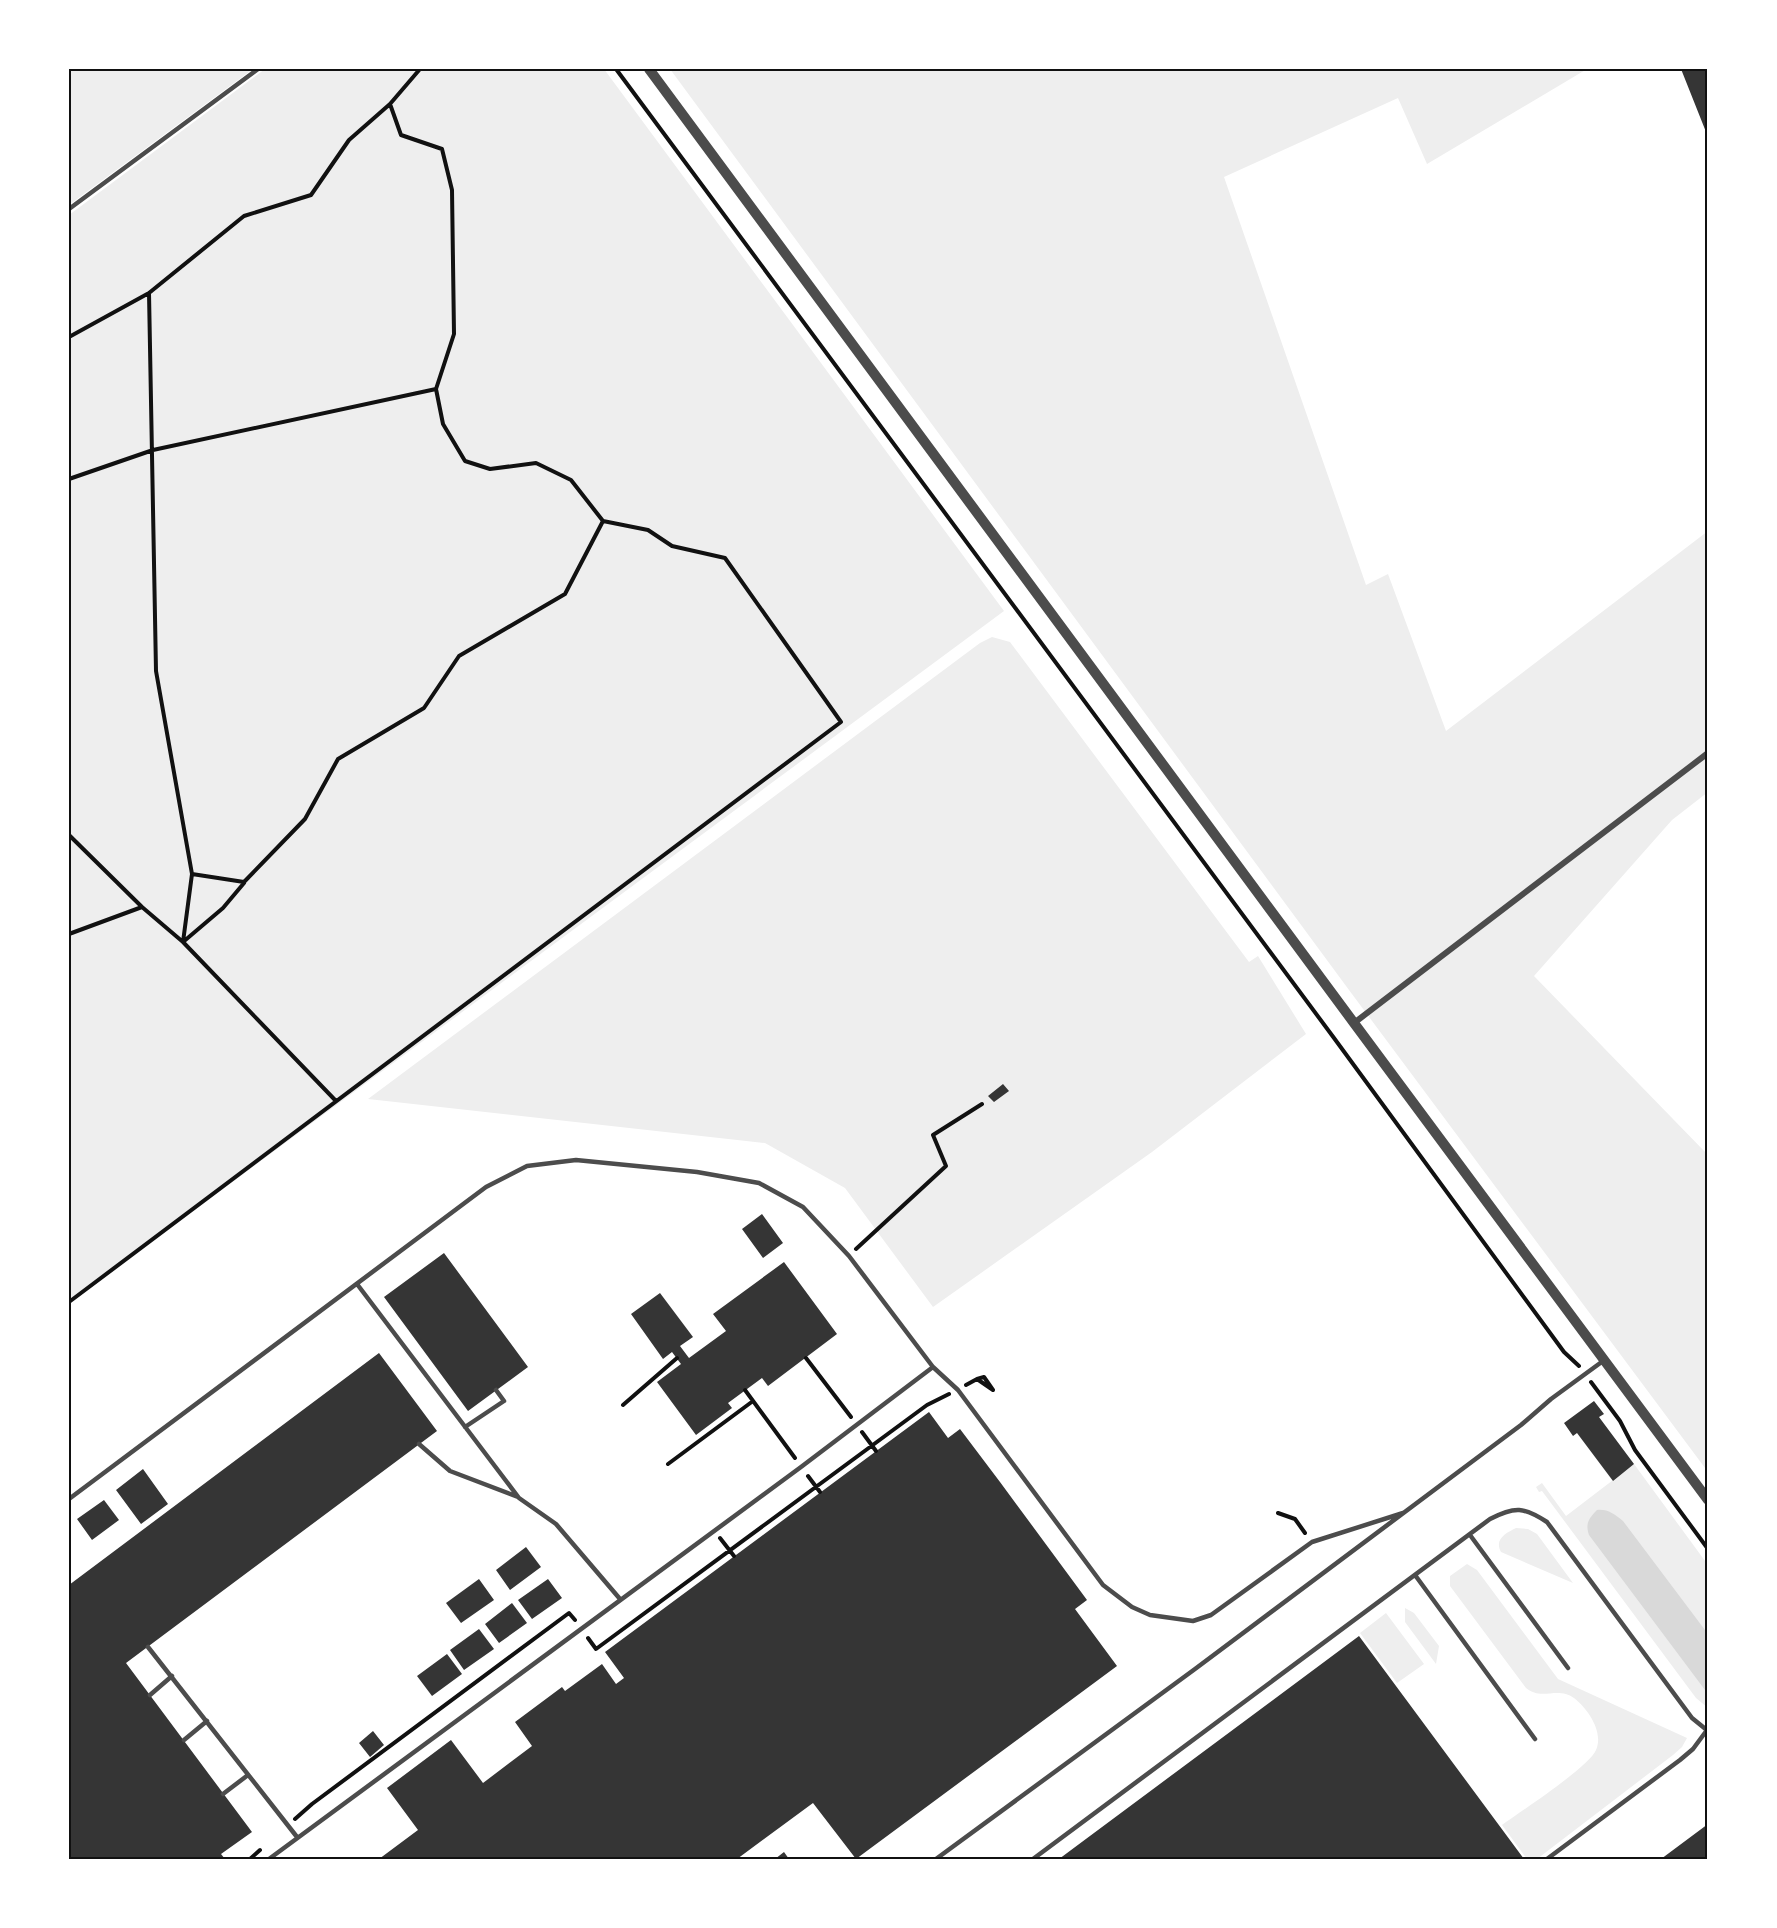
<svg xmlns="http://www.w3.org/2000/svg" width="1777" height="1928" font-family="'Noto Serif',serif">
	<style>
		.green { fill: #eee }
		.water { fill: #d9d9d9 }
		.building { fill: #353535 }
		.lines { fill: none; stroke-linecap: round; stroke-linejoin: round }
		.path { stroke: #111; stroke-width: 4 }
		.service { stroke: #4c4c4c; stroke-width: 4.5 }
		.minor { stroke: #4c4c4c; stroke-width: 6 }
		.tertiary { stroke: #4c4c4c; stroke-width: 10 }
		.neatline { fill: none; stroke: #111; stroke-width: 2 }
	</style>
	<rect width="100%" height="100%" fill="#fff"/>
	<path class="green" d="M69,69H253L69,205Z
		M265,69H604L1004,611L69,1303V215Z
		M670,69H1587L1427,164L1398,98L1224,177L1366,585L1388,574L1446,731L1708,531V792L1672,820L1534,976L1708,1155V1472L1349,990Z
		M992,637L1010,642L1249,962L1258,956L1306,1034L1152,1152L933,1307L845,1188L765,1143L368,1099L980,643Z
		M1634,1464L1708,1565V1708L1696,1698L1542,1491L1539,1492L1536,1487L1542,1483L1566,1516Z
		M1516,1528L1528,1529L1537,1534L1573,1583L1501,1552C1494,1539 1506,1533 1516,1528Z
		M1467,1564L1477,1570L1558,1679L1687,1738L1682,1747L1673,1755L1537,1859H1527L1502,1825C1520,1812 1589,1767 1596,1750C1604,1732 1588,1709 1574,1698C1558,1686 1541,1701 1526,1688L1450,1586V1576Z
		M1405,1608L1414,1613L1439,1646L1436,1664L1405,1622Z
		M1386,1613L1424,1664L1397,1683L1360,1633Z"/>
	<path class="water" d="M1597,1510C1608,1509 1614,1514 1623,1521L1708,1634V1694L1589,1535C1585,1524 1589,1518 1597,1510Z"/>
	<path class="building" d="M1681,69H1708V137Z
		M1003,1084L1009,1091L994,1102L988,1096Z
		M762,1214L783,1243L763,1258L742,1229Z
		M444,1253L528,1367L468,1411L384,1297Z
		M784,1262L837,1334L768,1386L762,1378L728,1403L732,1408L696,1435L657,1382L681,1364L672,1352L663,1359L631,1314L660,1293L693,1337L680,1346L689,1358L726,1331L713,1314Z
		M379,1353L437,1431L126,1663L252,1832L221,1854L225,1859H69V1585Z
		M1594,1401L1604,1414L1599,1417L1634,1464L1613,1481L1577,1433L1573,1436L1564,1423Z
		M929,1412L948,1438L960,1429L1000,1482L1087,1600L1075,1609L1117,1666L856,1859L813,1803L737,1859H379L418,1830L387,1788L451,1740L483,1783L532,1746L515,1722L562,1687L565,1691L602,1664L616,1684L624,1678L605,1652Z
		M143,1469L168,1504L141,1524L116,1490Z
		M104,1500L119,1520L92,1540L77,1519Z
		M526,1547L541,1567L510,1590L496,1570Z
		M479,1579L494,1600L461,1623L446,1603Z
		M548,1579L562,1598L532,1619L518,1600Z
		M512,1603L527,1623L499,1643L485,1624Z
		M479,1629L494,1649L464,1670L450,1650Z
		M1359,1636L1524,1859H1059Z
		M447,1654L462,1674L432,1696L417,1676Z
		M373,1731L384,1745L370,1757L359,1743Z
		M1708,1824V1859H1661Z
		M784,1852L789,1859H775Z"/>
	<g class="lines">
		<path class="path" d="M616,69L1334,1038L1564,1352L1579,1366
			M149,293L156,671L192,874L183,942L336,1101
			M69,337L149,293L244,216L311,195L349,140L390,104
			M69,479L153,450L436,389L454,334L452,190L442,149L401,135L390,104L420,69
			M69,835L142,907L183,942L223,908L244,883
			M192,874L244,882L305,819L338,759L424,708L459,656L565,594L603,521
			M69,934L142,907
			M856,1249L946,1166L933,1135L982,1104
			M69,1302L841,722L725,558L672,546L648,530L603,521L571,480L536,463L490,469L465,461L443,424L436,389
			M806,1358L851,1417
			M977,1379L984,1377L993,1390
			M1591,1382L1620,1421L1635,1450L1708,1549
			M966,1385L977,1379L993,1390
			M745,1390L795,1458
			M623,1405L677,1358
			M862,1432L876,1451
			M668,1464L753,1401
			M808,1476L820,1492
			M1278,1513L1295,1519L1305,1533
			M720,1538L734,1556
			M588,1638L596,1649L927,1405L949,1394
			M295,1819L312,1804L569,1613L575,1620
			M250,1859L260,1850"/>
		<path class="service" d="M69,209L258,69
			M357,1284L519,1498L556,1524L620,1599
			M465,1427L504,1401L496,1390
			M419,1444L450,1471L518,1497
			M69,1499L486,1187L527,1166L576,1160L697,1172L759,1183L803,1207L849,1256L933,1367
			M1470,1535L1568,1668
			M1415,1575L1535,1739
			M148,1647L297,1837
			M150,1695L172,1676
			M184,1740L207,1721
			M223,1794L248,1775
			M269,1859L801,1467L933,1367L958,1390L1103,1585L1132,1607L1150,1615L1193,1621L1211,1615L1312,1542L1403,1513
			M936,1859L1195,1669L1521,1425L1551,1399L1603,1361
			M1033,1859L1490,1519C1515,1506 1524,1507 1547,1522L1692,1718L1708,1731
			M1547,1859L1680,1760L1693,1749L1707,1730"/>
		<path class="minor" d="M1354,1023L1708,753"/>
		<path class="tertiary" d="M649,69L1354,1023L1708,1500"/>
	</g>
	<rect width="1777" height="1928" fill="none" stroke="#ffffff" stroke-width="141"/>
	<rect x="70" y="70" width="1636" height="1788" class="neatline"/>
</svg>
